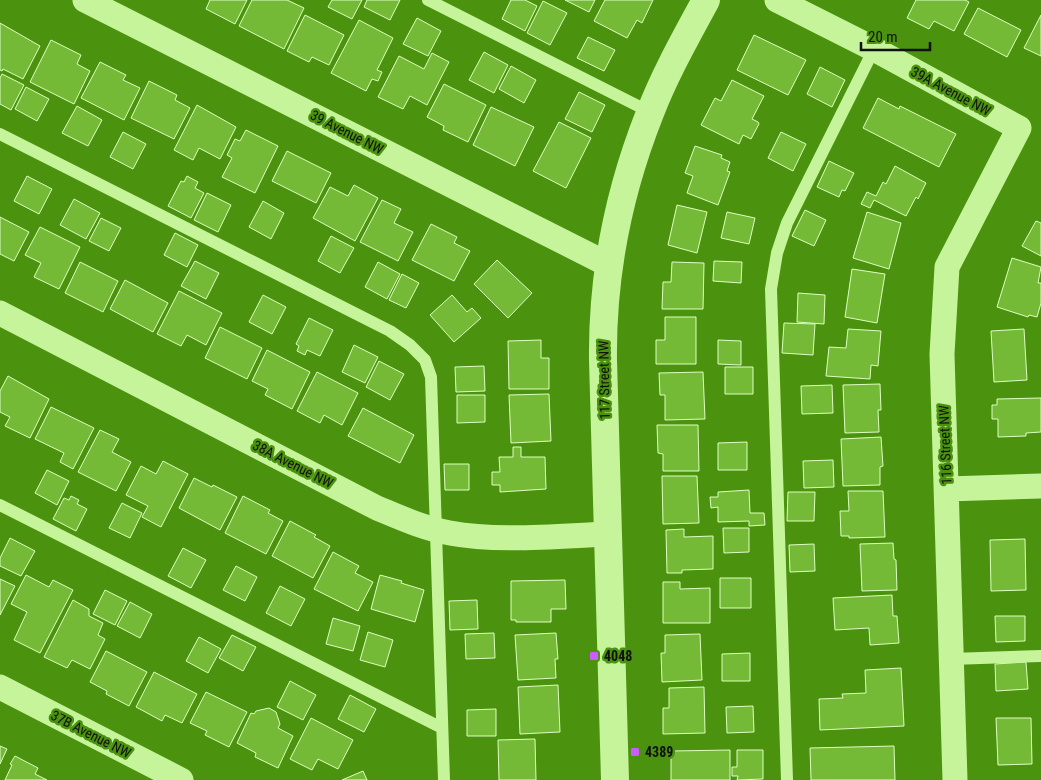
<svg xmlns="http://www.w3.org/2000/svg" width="1041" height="780" font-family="'Roboto Condensed',sans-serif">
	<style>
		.building { fill: #75ba37; stroke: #defec1 }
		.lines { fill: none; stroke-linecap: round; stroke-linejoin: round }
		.service { stroke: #c5f49a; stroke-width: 12 }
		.minor { stroke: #c5f49a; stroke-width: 25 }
		.tertiary { stroke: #c5f49a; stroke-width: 28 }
		.poi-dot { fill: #cc5cff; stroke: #4b920f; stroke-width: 2 }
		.labels { text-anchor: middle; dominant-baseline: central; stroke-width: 5; stroke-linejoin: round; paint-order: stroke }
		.street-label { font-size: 14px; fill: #111; stroke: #4b920f }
		.poi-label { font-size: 14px; font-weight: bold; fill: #111; stroke: #4b920f; text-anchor: start }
	</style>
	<rect width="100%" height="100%" fill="#4b920f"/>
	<path class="building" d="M210,0H247L235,24L206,9Z
		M252,0H287L304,8L284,49L239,26Z
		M332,0H362L352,19L328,7Z
		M367,0H400L390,20L364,7Z
		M511,0H525L537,6L525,31L502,19Z
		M565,0H595L589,12Z
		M605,0H653L642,23L637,20L627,38L594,21Z
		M916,0H965L969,2L954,31L934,21L929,29L907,18Z
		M543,1L567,13L550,45L527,33Z
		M978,8L1021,30L1007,57L964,34Z
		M305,15L344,35L329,65L312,57L309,62L287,51Z
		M1041,15V56L1024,48Z
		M417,18L441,31L428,56L403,44Z
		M359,20L393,38L377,70L382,72L378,81L372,79L366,91L331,73Z
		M0,23L40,46L23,79L3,69L2,71L0,70Z
		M754,35L806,60L788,95L737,70Z
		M588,37L615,50L604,71L577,58Z
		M51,40L81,55L77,64L90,71L74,104L30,82Z
		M484,52L508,65L494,93L469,80Z
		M432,53L449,62L427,105L410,96L403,109L378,97L399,56L424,69Z
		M100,62L126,75L123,80L140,88L124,120L81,98Z
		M511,66L536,80L524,103L499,89Z
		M820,67L845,80L832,107L807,94Z
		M2,74L24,85L11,110L0,104V78Z
		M732,80L764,96L752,119L758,122L759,124L751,139L743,135L739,144L701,125L715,98L721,101Z
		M149,81L177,95L175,100L190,108L174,139L131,118Z
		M444,84L486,105L468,142L443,130L444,126L427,117Z
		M26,87L49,99L37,121L15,109Z
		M579,92L605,105L592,132L565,119Z
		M878,98L899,109L900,106L956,134L939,167L863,128Z
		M197,105L236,127L220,159L199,148L193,160L174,150Z
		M77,106L102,120L88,146L62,133Z
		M491,107L534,127L515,166L473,145Z
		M559,122L591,138L566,188L533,171Z
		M246,130L278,146L255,193L222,177L232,158L227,155L235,139L240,141Z
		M123,132L146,144L133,169L110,157Z
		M781,132L806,144L793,171L768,158Z
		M695,146L722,155L721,158L730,162L727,171L730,172L718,205L687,193L693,176L685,173Z
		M287,151L331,173L316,203L272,181Z
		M829,161L854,173L845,191L842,190L839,197L817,187Z
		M895,166L926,183L918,199L916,197L906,216L874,200L870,208L861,204L867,192L876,196L883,182L886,184Z
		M27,176L52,189L39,214L14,201Z
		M187,176L198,182L195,188L204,193L191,218L168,206L181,181L184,182Z
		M354,185L378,198L355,241L313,218L330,187L348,196Z
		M207,193L231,205L218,232L194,220Z
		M74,199L100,213L86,239L60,225Z
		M382,200L401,209L394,223L413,232L398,261L360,242Z
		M263,201L284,213L271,239L249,227Z
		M677,205L707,212L697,253L668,245Z
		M805,210L826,220L814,246L792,236Z
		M727,212L755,218L749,244L721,238Z
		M867,212L901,223L889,269L853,258Z
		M0,217L29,232L14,261L0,254Z
		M101,218L121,228L109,251L89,241Z
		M1036,221L1041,223V256L1022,246Z
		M431,224L457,237L454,243L470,251L454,281L412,260Z
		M40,227L80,247L59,289L34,277L41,263L25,255Z
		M175,233L198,245L187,267L164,255Z
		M331,236L354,248L340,273L318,261Z
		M1012,258L1041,267L1038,283H1041V303L1037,317L1029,315L1028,317L997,307Z
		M497,260L532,293L508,318L474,284Z
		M195,261L219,273L206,299L181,286Z
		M714,261L742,262L741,283L713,281Z
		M80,262L118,281L103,312L65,293Z
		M378,262L400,274L387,299L365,287Z
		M672,262L704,263L703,309H662L663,282H671Z
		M852,269L885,274L877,323L845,317Z
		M402,274L419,283L406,308L389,300Z
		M125,280L168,303L153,332L110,309Z
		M179,291L222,313L206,345L187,335L181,346L157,334Z
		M798,293L825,295L824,324L797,322Z
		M263,295L286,307L272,334L249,322Z
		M452,295L467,312L472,308L481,318L454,342L430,315Z
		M665,317H696V364H656V340H665Z
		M309,318L333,330L320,356L307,350L305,355L297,351L299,346L296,344Z
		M784,323L815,324L813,355L782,353Z
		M220,327L262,348L247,379L205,358Z
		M848,329L881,331L878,366L871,365L870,379L826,376L829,347L846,348Z
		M1024,329L1027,380L994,382L991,331Z
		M541,340V358H549V389H509L508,341Z
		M718,340L741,341V365L718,364Z
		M354,345L378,357L365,383L342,372Z
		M267,350L310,372L292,409L265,395L268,389L252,381Z
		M379,361L404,374L390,400L366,387Z
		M484,366L485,391L456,392L455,367Z
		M725,367H753V394H725Z
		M317,372L358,393L342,425L324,415L320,423L297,411Z
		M703,372L705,419L665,420V395H660L659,373Z
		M8,376L49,399L30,438L5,426L10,417L0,412V391Z
		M880,384L881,410H878L879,432L845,433L843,385Z
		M832,385L833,413L802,414L801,386Z
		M549,394L551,441L511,443L509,395Z
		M457,395H485V422L457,423Z
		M1041,398V432L1026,433V436L998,437V419H992V405H997V399Z
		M51,407L94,428L73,469L60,462L64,453L35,439Z
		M363,408L414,435L400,463L348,436Z
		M657,425H698L699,471H663V454L658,453Z
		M100,430L119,439L112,452L131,462L116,491L78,472Z
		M881,437L883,466L880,467V485L843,486L841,439Z
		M747,442V470H718V443Z
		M513,447H521V457H545L546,489L500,492V485H492V472H500L499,457H513Z
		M833,460L834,487L804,488L803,461Z
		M163,461L188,474L161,527L142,517L148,506L126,495L141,466L156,474Z
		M444,464H469V490H445Z
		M47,470L69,481L57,505L35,493Z
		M662,476H697L699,523L663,524Z
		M194,478L212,487L213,485L237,497L220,530L179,508Z
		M749,490L750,513H764L765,525L749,526V521L718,522V507L711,508L710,497H718V492Z
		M848,491H883L885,537L849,538V536H841L840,511H849Z
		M788,492H815L814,521H787Z
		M71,496L79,500L77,504L87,509L76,531L53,519L64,498L69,500Z
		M243,496L270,510L268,513L283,521L266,554L225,533Z
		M122,503L142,513L130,538L109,528Z
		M290,521L316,535L314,537L330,546L313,578L272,556Z
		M723,528H749V552L724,553Z
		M684,529V537L713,536V569L682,570V573H667L666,530Z
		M10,538L35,551L21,576L0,566V558Z
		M1025,539L1026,590L991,591L990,540Z
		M893,543L894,559L896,560L897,590L862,591L860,544Z
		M814,544L815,571L790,572L789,545Z
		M183,548L206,560L191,588L168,576Z
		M333,552L359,566L355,573L373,582L358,611L314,589Z
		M236,566L257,577L245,601L223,590Z
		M26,575L49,587L53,580L73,590L40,653L14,640L27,612L11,604Z
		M380,575L402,581L401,583L424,590L415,622L371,609Z
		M720,578H751V608H720Z
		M0,579L15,586L0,615Z
		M565,580L566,609H551V622H516V620H511V581Z
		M663,582H680V589L710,588V623H663Z
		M280,586L305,599L291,626L266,613Z
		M105,590L127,601L115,625L93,614Z
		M892,595L893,616H897L899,643L870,645L869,628L835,630L833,598Z
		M73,600L89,609V616L103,623L98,635L105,639L90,669L72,660L67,668L44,657Z
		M477,600L478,629L450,630L449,601Z
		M130,602L152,614L140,638L117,626Z
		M995,616H1025V641L996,642Z
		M333,618L360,626L353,651L326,644Z
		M368,632L393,640L385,667L360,660Z
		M494,633L495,658L466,659L465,634Z
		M556,633L558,659H555L556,678L518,680L515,635Z
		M700,634L702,680L662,682L661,653H665V635Z
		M232,635L256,647L243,671L219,658Z
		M199,637L221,649L208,673L186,661Z
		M106,651L147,672L129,706L106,694L107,691L90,682Z
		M750,653V681H722V654Z
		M1026,662L1028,689L996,691L995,664Z
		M901,668L904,726L820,730L819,699L843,698L842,694L866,693L865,670Z
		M154,672L197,694L182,723L165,715L162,721L136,707Z
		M290,681L316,695L303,720L277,707Z
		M558,685L560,732L520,734L518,687Z
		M704,687L705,733L663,734V708H669V688Z
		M206,692L247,712L229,747L205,735L207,731L190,723Z
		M350,695L376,709L364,732L338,719Z
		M753,706L754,732L727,733L726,707Z
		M269,708L276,712L280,724L278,728L293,736L278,768L255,757L256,753L237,743L251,713L254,714L256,711Z
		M496,709V736H467V710Z
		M311,718L353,740L338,769L318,759L312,770L290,759Z
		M996,718H1031L1032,764L998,765Z
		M535,739L536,780H499L498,740Z
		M0,746L7,749L0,764Z
		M894,746L895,780H811L810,748Z
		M730,750V780H671V751Z
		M737,750H763V779L737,780L738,776H732V767H737Z
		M15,756L38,768L35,774L47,780H5L12,765L10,764Z
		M363,771L367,780H342Z"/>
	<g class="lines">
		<path class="service" d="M428,0L650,112
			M0,134L390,331L410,345L425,360L431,377L444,780
			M0,505L442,728
			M951,659L1041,656
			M787,780L771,289L777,253L787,223L874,49"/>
		<path class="minor" d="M85,0L609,265
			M777,0L874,49L1019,128L947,267L942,354L955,780
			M0,313L377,508C401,518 425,529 450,533C497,542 559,536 608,534
			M947,489L1041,486
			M0,687L181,780"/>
		<path class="tertiary" d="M615,780L603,360C602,275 619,191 650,113C665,74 686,37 706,0"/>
	</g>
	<g class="poi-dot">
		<rect x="589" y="651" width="10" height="10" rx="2.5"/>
		<rect x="630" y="747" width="10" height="10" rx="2.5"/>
	</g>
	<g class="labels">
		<g class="street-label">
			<text transform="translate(951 91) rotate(28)">39A Avenue NW</text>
			<text transform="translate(347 132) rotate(27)">39 Avenue NW</text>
			<text transform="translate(604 380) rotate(-91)">117 Street NW</text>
			<text transform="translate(945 445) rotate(-92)">116 Street NW</text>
			<text transform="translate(293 464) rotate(27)">38A Avenue NW</text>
			<text transform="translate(91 734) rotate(27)">37B Avenue NW</text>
		</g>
		<g class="poi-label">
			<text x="604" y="656">4048</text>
			<text x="645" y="752">4389</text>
		</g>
	</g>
	<path d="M861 42v8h69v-8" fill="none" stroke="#111111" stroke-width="2.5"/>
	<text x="868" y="42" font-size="15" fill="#111111" stroke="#4b920f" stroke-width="4" paint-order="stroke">20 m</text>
</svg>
